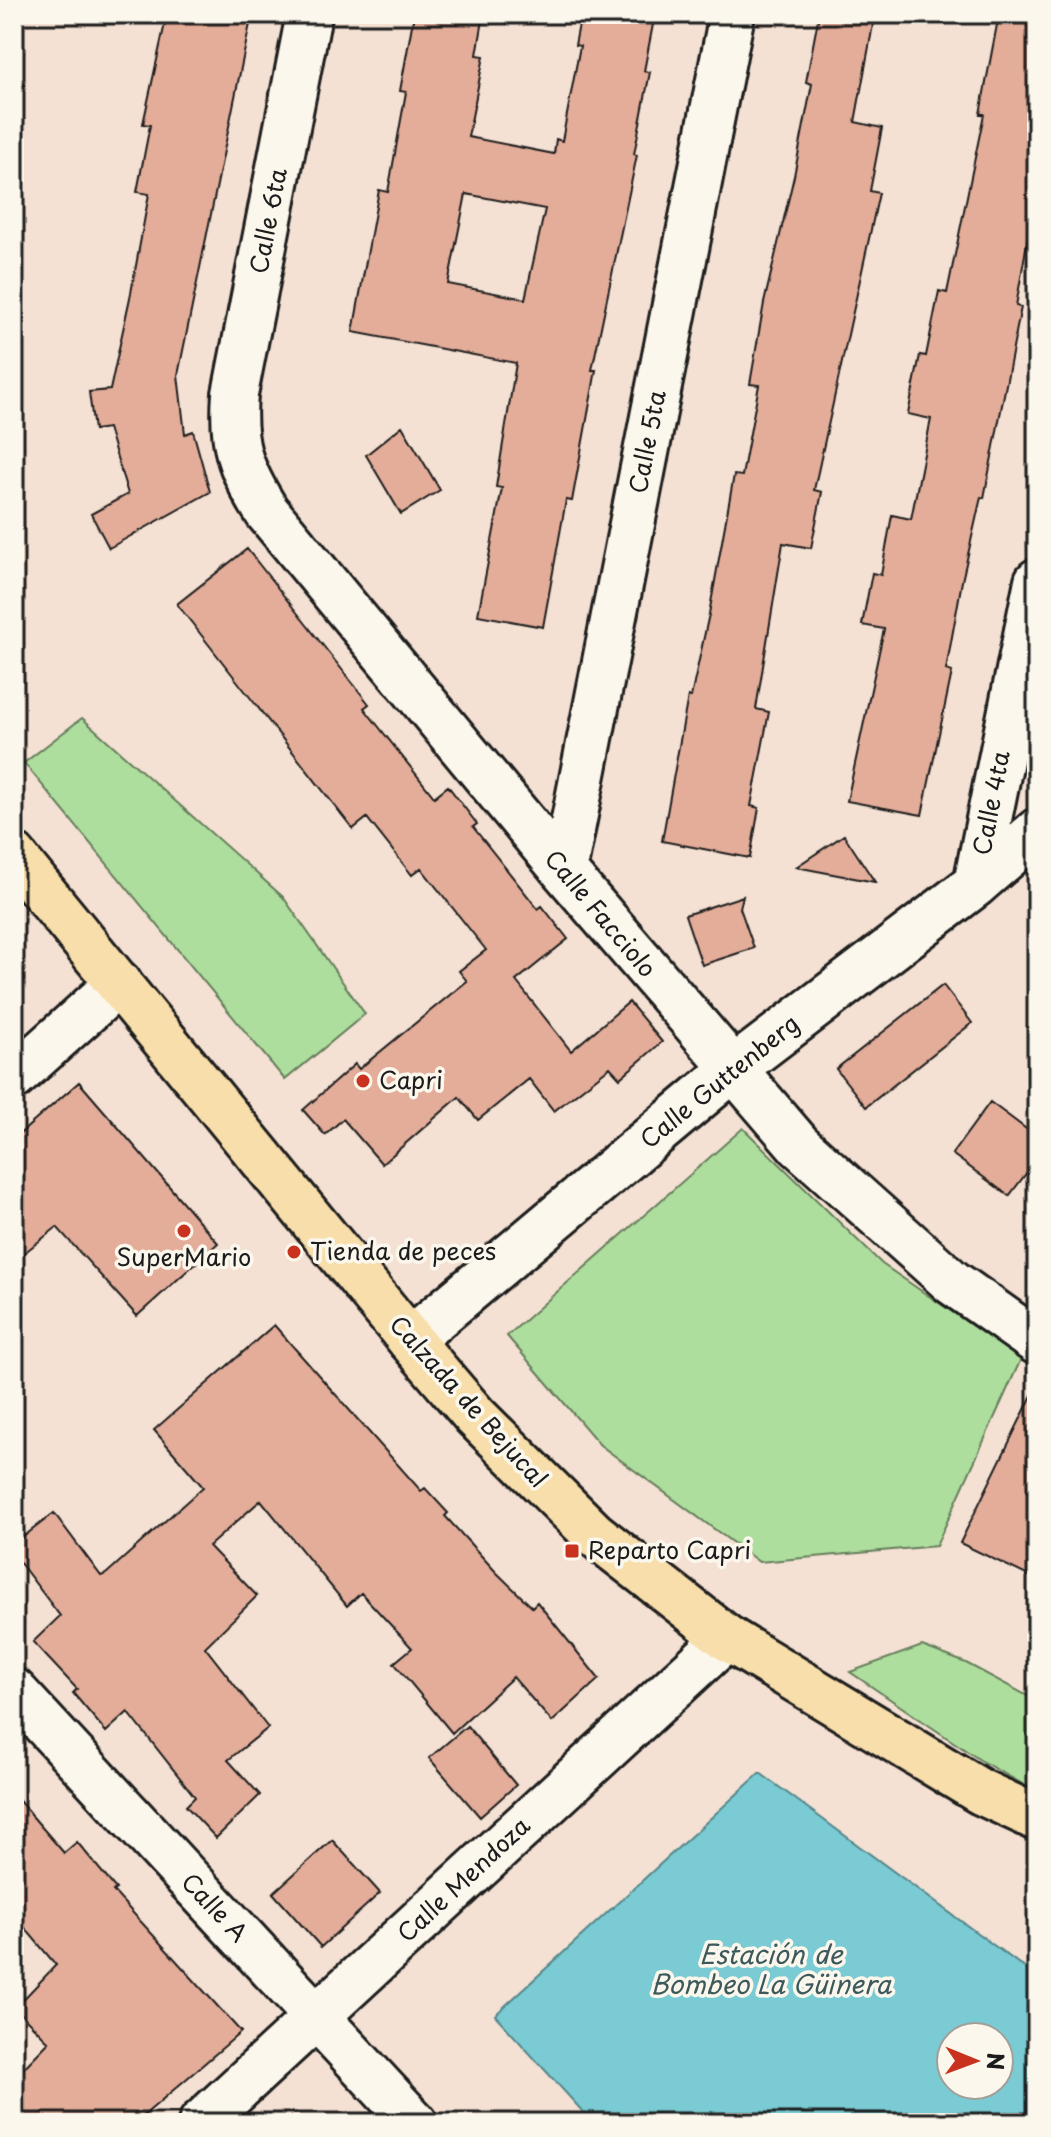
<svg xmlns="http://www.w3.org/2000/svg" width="1051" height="2137" viewBox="0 0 1051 2137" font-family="'Playpen Sans',sans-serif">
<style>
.green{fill:#aede9d;stroke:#657d5c;stroke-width:2}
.water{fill:#7acbd3;stroke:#54858a;stroke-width:2;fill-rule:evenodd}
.building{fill:#e4ad9a;stroke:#1c1c1c;stroke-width:2;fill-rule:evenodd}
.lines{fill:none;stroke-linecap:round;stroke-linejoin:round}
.street-casing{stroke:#1c1c1c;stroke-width:50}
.primary-casing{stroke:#1c1c1c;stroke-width:50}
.street{stroke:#fbf7ec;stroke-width:44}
.primary{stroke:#f8deab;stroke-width:44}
.poi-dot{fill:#c8321e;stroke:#fbf7ec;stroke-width:3}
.labels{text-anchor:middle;stroke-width:7;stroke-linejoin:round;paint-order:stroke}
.street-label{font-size:24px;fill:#1c1c1c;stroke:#fbf7ec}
.poi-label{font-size:24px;fill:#1c1c1c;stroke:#fbf7ec;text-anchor:start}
.water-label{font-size:26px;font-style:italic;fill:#3d595c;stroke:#fbf7ec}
</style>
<rect width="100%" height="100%" fill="#f4e1d3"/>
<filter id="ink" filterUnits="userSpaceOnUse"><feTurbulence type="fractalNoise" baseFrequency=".0125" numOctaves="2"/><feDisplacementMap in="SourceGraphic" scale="16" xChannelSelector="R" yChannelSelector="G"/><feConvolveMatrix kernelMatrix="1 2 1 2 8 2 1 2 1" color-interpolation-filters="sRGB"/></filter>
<g filter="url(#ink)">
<path class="green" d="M 82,718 L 283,897 L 365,1014 L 285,1080 L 24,763 Z
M 743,1128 L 882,1264 L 1021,1359 L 936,1546 L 759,1562 L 600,1445 L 507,1336 Z
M 922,1646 L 966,1663 L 1037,1701 L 1037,1792 L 983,1762 L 850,1672 Z"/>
<path class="water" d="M 760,1773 L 1037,1977 L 1037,2123 L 593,2123 L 495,2015 ZM 951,2037 L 999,2037 L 999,2085 L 951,2085 Z"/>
<path class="building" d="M 167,14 L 252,14 L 178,375 L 185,434 L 193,431 L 210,492 L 109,548 L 91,514 L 128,494 L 108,428 L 94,430 L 89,392 L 110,390 L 131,293 L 149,194 L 137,192 L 150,125 L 143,124 Z
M 414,14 L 484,14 L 477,55 L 484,56 L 468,137 L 554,154 L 556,139 L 562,141 L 580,46 L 575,45 L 581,14 L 655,14 L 644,71 L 650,72 L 634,154 L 637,155 L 592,370 L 596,370 L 572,501 L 566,500 L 543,627 L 478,615 L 502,488 L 496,487 L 516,363 L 353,332 L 379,190 L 388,192 L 406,92 L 400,91 ZM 466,194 L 545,209 L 525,299 L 448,284 Z
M 819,14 L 875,14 L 855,122 L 882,128 L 870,191 L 879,193 L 814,490 L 822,492 L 811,548 L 783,543 L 756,709 L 769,712 L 751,806 L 759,808 L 750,858 L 662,841 L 688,696 L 691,697 L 709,614 L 734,475 L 742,476 L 759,385 L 750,384 L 764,303 L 794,176 L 812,84 L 806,82 Z
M 999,14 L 1037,14 L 1037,209 L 1033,208 L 1016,306 L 1021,307 L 984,498 L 981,497 L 962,581 L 946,670 L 952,672 L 922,815 L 847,801 L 884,629 L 862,625 L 872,573 L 881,575 L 892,515 L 911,519 L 931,419 L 908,414 L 920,355 L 926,356 L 939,291 L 947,293 L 984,114 L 980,114 Z
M 402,426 L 440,490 L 401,514 L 366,455 Z
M 247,549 L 369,704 L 364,708 L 434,797 L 448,786 L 477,824 L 473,827 L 538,909 L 542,906 L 568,939 L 516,981 L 571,1051 L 629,1002 L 662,1042 L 620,1078 L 610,1067 L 554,1111 L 529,1079 L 478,1120 L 459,1097 L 382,1164 L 343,1119 L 325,1135 L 303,1110 L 355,1064 L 359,1069 L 467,981 L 459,971 L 486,950 L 421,868 L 412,875 L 367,818 L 353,829 L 177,604 Z
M 844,835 L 875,882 L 796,867 Z
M 743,896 L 740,908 L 754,948 L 702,965 L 685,915 Z
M 943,985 L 972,1023 L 866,1107 L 836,1069 Z
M 79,1082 L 218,1243 L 137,1316 L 57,1227 L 14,1261 L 14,1139 Z
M 990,1102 L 1037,1137 L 1037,1159 L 1009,1196 L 952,1154 Z
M 274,1325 L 421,1491 L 425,1488 L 448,1513 L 445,1516 L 496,1572 L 532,1607 L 537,1602 L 599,1679 L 552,1722 L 513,1677 L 452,1733 L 394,1663 L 412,1648 L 361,1593 L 347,1606 L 261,1500 L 209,1546 L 257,1596 L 205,1647 L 268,1728 L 228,1760 L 260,1795 L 216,1838 L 186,1806 L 195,1797 L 128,1712 L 106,1732 L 73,1693 L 77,1689 L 33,1642 L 60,1616 L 14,1555 L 14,1544 L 54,1513 L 101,1576 L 106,1574 L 203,1487 L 154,1430 Z
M 1037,1385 L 1037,1580 L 960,1543 Z
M 467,1726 L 516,1785 L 480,1817 L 429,1758 Z
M 14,1795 L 64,1853 L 77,1842 L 116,1889 L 113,1891 L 241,2032 L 135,2123 L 14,2123 L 14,2078 L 49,2042 L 15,2008 L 56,1965 L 14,1915 Z
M 332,1840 L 380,1893 L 321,1947 L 273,1893 Z"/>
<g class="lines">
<defs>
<path id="street" d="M 309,14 L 235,394 C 231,445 240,469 267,512 L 564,871 L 799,1145 L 952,1282 L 1037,1342
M 564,871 L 732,14
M 976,884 L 1037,581
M 14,1077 L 119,983
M 410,1340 L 732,1070 L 976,884 L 1037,831
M 14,1691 L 415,2123
M 201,2123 L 727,1638"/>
<path id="primary" d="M 14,856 L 410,1340 L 475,1416 L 594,1534 L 727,1638 L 981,1792 L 1037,1818"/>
</defs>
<use href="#street" class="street-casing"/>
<use href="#primary" class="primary-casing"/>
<use href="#street" class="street"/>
<use href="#primary" class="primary"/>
</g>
</g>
<g class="poi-dot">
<circle cx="363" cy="1081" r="8"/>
<circle cx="184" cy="1231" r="8"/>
<circle cx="294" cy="1252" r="8"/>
<rect x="564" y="1543" width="16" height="16" rx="4"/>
</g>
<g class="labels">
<g class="street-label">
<text transform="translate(269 221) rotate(-79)" y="8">Calle 6ta</text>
<text transform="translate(648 442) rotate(-79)" y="8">Calle 5ta</text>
<text transform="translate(992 803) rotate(-79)" y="8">Calle 4ta</text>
<text transform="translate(600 914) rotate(50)" y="8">Calle Facciolo</text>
<text transform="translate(720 1082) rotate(-39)" y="8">Calle Guttenberg</text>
<text transform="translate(468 1402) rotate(48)" y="8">Calzada de Bejucal</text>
<text transform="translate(464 1880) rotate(-43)" y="8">Calle Mendoza</text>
<text transform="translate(214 1908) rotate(47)" y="8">Calle A</text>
</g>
<g class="poi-label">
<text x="379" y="1089">Capri</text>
<text x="310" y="1260">Tienda de peces</text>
<text x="184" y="1266" text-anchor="middle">SuperMario</text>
<text x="588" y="1559">Reparto Capri</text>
</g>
<g class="water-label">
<text x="771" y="1964">Estación de<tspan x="771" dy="30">Bombeo La Güinera</tspan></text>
</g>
</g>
<rect width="1051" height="2137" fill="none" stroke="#fbf7ec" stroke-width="48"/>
<rect x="24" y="24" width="1003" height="2089" fill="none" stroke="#1c1c1c" stroke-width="3" filter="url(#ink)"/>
<g transform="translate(975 2061) rotate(91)"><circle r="38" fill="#fbf7ec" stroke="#a29f99" stroke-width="2"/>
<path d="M0-6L14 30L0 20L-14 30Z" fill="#c8321e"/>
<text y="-12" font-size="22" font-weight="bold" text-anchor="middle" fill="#1c1c1c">N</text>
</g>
</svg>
